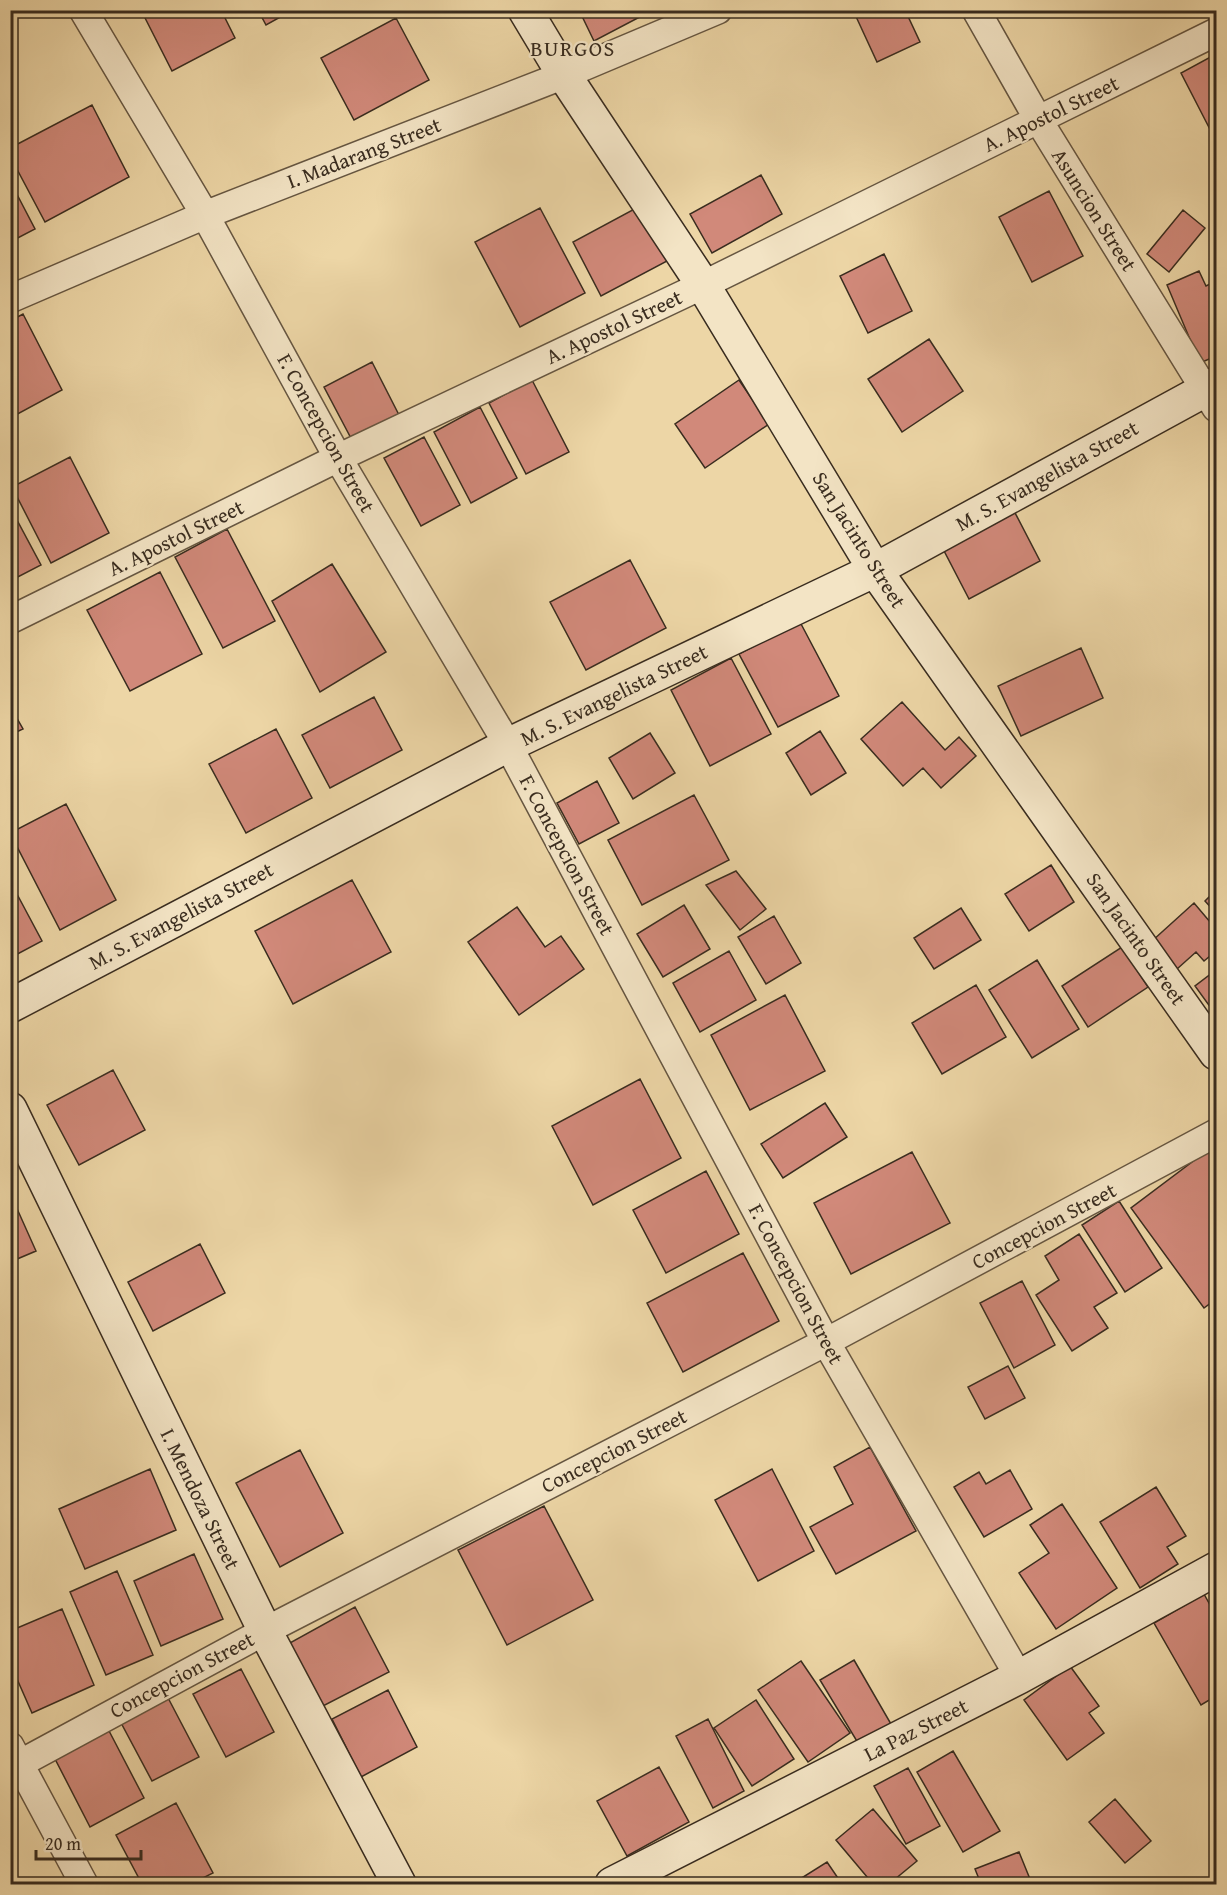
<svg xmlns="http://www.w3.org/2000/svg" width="1227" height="1895" viewBox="0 0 1227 1895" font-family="'Gentium Book Plus',serif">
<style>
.building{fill:#d1897a;stroke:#392c1f;stroke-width:1.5}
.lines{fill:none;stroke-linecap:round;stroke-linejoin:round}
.street-casing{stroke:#665641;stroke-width:30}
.secondary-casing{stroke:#392c1f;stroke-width:36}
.street{stroke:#f3e4c5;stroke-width:27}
.secondary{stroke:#f3e4c5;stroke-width:33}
.labels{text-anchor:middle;stroke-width:4.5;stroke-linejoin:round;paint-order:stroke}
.street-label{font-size:21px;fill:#392c1f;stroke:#f3e4c5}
.neighbourhood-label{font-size:22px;letter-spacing:1.5px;fill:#392c1f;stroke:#f3e4c5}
</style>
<rect width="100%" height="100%" fill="#edd6a6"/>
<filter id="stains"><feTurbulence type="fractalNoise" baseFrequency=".00333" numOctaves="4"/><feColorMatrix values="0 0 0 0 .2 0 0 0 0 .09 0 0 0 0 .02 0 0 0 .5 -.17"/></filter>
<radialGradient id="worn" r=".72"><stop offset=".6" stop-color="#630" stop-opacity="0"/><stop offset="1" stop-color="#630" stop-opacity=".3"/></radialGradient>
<path class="building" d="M 141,10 L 221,10 L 235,38 L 172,71 Z
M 258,10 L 293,10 L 266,25 Z
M 579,10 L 653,10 L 594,41 Z
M 853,10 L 905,10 L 920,42 L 877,62 Z
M 396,18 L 429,80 L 354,120 L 321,58 Z
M 1216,54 L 1216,141 L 1181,73 Z
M 92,105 L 129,177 L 45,222 L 10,156 L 10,148 Z
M 761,175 L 782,214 L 712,253 L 690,214 Z
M 10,181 L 35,229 L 10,242 Z
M 1049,191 L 1083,256 L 1032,282 L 999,217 Z
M 640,206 L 669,260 L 601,296 L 573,242 Z
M 540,208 L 585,293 L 520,327 L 475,242 Z
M 1183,210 L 1205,228 L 1169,272 L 1147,254 Z
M 884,254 L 912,311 L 868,333 L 840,276 Z
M 1199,271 L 1206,286 L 1216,281 L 1216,356 L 1200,363 L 1167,285 Z
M 23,314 L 62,390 L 12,417 L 10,321 Z
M 929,339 L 963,391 L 902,432 L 868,379 Z
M 372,362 L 400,417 L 353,442 L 324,387 Z
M 532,380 L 569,452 L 526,474 L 489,403 Z
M 739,380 L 769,424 L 705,468 L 675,424 Z
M 480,407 L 517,478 L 471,503 L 434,432 Z
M 424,437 L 460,505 L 421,526 L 384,458 Z
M 70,457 L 109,533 L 51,563 L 12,487 Z
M 10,507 L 41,565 L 10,581 Z
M 1012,507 L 1040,561 L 969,599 L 941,545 Z
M 227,529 L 275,621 L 223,648 L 175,557 Z
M 630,560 L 666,628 L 586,670 L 550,602 Z
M 332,564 L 386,652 L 320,692 L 272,601 Z
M 160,572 L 202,654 L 130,691 L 87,610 Z
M 800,622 L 839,696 L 778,727 L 739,654 Z
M 1081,648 L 1103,698 L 1021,736 L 998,686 Z
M 731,658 L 771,734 L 710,766 L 671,690 Z
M 374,697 L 402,750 L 330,788 L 302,735 Z
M 902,702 L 945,750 L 959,737 L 976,756 L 941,788 L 923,768 L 903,786 L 861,739 Z
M 10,706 L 23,729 L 10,735 Z
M 276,729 L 312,798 L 246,833 L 209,764 Z
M 820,731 L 846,773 L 811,795 L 786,753 Z
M 650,733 L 675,773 L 633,799 L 609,758 Z
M 597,781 L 619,823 L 579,844 L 557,803 Z
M 694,795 L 729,860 L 642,905 L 608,840 Z
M 66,804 L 116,900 L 60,930 L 10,833 Z
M 1051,865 L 1074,902 L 1029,931 L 1005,894 Z
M 736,871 L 766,909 L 740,930 L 706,885 Z
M 352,880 L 391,952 L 293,1004 L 255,931 Z
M 10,881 L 42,941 L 10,958 Z
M 1216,890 L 1216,913 L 1205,901 Z
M 1194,903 L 1216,929 L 1216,951 L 1204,961 L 1196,952 L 1177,969 L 1152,941 Z
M 684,905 L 710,949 L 663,977 L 637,934 Z
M 517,907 L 545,947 L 561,936 L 584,969 L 519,1015 L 468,942 Z
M 961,908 L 981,940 L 934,969 L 914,938 Z
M 774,916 L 801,963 L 766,984 L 738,937 Z
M 1122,947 L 1148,987 L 1088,1027 L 1062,986 Z
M 729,951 L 756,1000 L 700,1032 L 673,983 Z
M 1037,960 L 1079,1029 L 1032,1058 L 989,990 Z
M 1216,970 L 1216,1015 L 1195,986 Z
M 976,985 L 1006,1037 L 942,1074 L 912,1023 Z
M 785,995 L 825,1071 L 750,1110 L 711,1035 Z
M 113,1070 L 145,1130 L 79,1165 L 47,1105 Z
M 640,1079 L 681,1158 L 593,1205 L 552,1126 Z
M 825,1103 L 847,1137 L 783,1178 L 761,1144 Z
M 1216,1144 L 1216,1299 L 1204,1308 L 1131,1208 Z
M 912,1152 L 950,1223 L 851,1274 L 814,1203 Z
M 706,1171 L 739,1234 L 666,1273 L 633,1210 Z
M 10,1193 L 36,1251 L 10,1262 Z
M 1119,1201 L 1162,1268 L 1125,1292 L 1082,1225 Z
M 1079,1234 L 1117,1293 L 1094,1307 L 1108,1328 L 1072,1351 L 1036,1295 L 1059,1280 L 1045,1256 Z
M 200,1244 L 225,1293 L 153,1331 L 128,1282 Z
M 743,1253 L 779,1321 L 683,1372 L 647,1303 Z
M 1022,1281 L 1055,1345 L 1014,1368 L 980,1303 Z
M 1008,1366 L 1025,1398 L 985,1419 L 968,1387 Z
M 870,1447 L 916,1531 L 836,1574 L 810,1527 L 853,1504 L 834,1467 Z
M 300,1450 L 343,1533 L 280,1567 L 236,1483 Z
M 150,1469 L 176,1530 L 85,1569 L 59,1509 Z
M 772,1469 L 814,1551 L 758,1581 L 715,1500 Z
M 1010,1470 L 1032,1509 L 984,1537 L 954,1487 L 979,1472 L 986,1484 Z
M 1156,1487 L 1186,1536 L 1167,1547 L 1178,1564 L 1140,1588 L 1100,1522 Z
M 1062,1504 L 1117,1588 L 1056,1629 L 1019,1573 L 1049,1553 L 1030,1525 Z
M 544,1506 L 593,1600 L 507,1645 L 458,1550 Z
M 194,1554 L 223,1619 L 161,1646 L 134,1581 Z
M 117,1571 L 153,1655 L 106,1675 L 70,1592 Z
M 1204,1594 L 1216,1616 L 1216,1696 L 1201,1705 L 1154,1623 Z
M 355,1607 L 389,1672 L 321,1707 L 288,1644 Z
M 62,1609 L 94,1685 L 32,1713 L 10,1663 L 10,1631 Z
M 854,1660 L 891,1724 L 858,1743 L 820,1680 Z
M 801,1661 L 850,1733 L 808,1762 L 758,1690 Z
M 1070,1666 L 1099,1706 L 1089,1713 L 1104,1733 L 1067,1760 L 1024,1700 Z
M 241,1669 L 274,1732 L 226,1757 L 193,1694 Z
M 388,1690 L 417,1747 L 361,1777 L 332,1719 Z
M 166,1694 L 199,1757 L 152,1781 L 119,1719 Z
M 756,1700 L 794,1759 L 752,1786 L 714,1728 Z
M 708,1719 L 744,1791 L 713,1808 L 676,1736 Z
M 107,1727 L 144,1798 L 90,1827 L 53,1755 Z
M 953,1751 L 1000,1831 L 963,1852 L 917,1772 Z
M 659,1767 L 689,1822 L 627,1856 L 597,1801 Z
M 908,1768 L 940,1826 L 906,1844 L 874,1786 Z
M 1115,1799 L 1151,1841 L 1125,1863 L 1089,1822 Z
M 176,1803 L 213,1873 L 191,1884 L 142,1884 L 116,1835 Z
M 873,1809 L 917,1861 L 889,1884 L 873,1884 L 836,1840 Z
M 1019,1852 L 1032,1884 L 981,1884 L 975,1869 Z
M 827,1862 L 842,1884 L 792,1884 Z"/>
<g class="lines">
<defs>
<path id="street" d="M 83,10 L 205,215 L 338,458 L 508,745 L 826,1342 L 1019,1677
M 976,10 L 1039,121 L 1216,408
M 10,299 L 205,215 L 564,75 L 718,10
M 10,620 L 338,458 L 703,285 L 1216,32
M 10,1746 L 84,1884
M 10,1769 L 265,1631 L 826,1342 L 1216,1133"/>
<path id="secondary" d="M 525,10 L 564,75 L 703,285 L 875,570 L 1216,1053
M 10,1006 L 508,745 L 875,570 L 1216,384
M 10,1109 L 265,1631 L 399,1884
M 612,1884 L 1019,1677 L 1216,1569"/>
</defs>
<use href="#street" class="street-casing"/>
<use href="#secondary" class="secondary-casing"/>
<use href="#street" class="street"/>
<use href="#secondary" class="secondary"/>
</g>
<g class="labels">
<g class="street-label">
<text transform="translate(1051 114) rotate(-26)" y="7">A. Apostol Street</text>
<text transform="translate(364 153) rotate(-21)" y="7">I. Madarang Street</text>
<text transform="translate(1094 210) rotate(58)" y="7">Asuncion Street</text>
<text transform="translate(614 327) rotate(-25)" y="7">A. Apostol Street</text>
<text transform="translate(326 433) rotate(61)" y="7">F. Concepcion Street</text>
<text transform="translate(1047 476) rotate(-29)" y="7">M. S. Evangelista Street</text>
<text transform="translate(176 538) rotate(-26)" y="7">A. Apostol Street</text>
<text transform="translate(859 540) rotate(58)" y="7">San Jacinto Street</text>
<text transform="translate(614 695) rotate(-26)" y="7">M. S. Evangelista Street</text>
<text transform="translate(567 855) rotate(62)" y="7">F. Concepcion Street</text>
<text transform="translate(181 916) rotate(-28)" y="7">M. S. Evangelista Street</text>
<text transform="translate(1136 939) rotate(55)" y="7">San Jacinto Street</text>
<text transform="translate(1044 1226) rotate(-28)" y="7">Concepcion Street</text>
<text transform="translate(796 1284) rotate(62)" y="7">F. Concepcion Street</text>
<text transform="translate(614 1451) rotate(-27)" y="7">Concepcion Street</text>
<text transform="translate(200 1499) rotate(64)" y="7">I. Mendoza Street</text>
<text transform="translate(182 1675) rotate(-28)" y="7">Concepcion Street</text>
<text transform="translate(916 1730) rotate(-27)" y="7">La Paz Street</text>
</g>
<g class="neighbourhood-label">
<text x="573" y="56">BURGOS</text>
</g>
</g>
<rect width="1227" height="1895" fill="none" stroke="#edd6a6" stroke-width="36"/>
<rect x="12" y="12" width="1203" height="1871" fill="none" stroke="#392c1f" stroke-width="3"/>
<rect x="18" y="18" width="1191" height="1859" fill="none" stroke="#392c1f" stroke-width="1.5"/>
<path d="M36 1850v9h105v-9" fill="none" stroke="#392c1f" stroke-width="3"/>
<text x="45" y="1850" font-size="18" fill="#392c1f" stroke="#f3e4c5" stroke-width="4.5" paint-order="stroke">20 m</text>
<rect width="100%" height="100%" filter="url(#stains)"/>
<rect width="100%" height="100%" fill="url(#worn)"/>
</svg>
